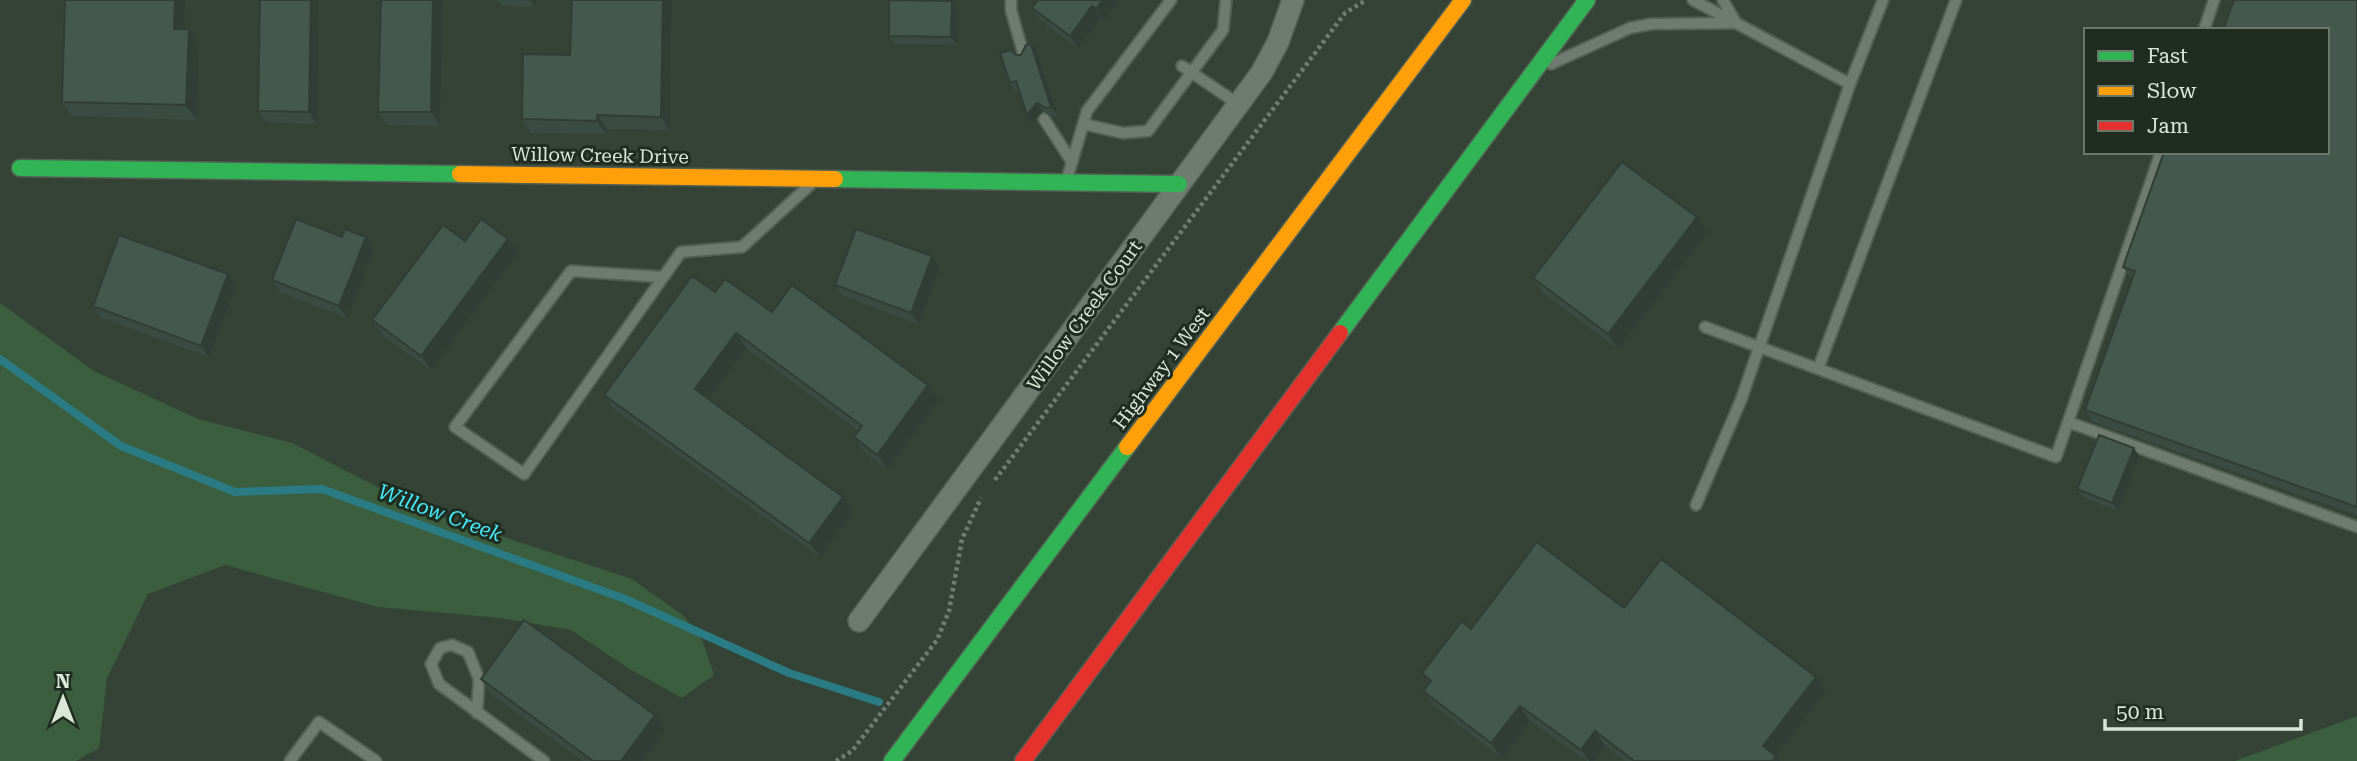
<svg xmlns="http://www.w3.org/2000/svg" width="2357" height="761" viewBox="0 0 2357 761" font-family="'Roboto Serif',serif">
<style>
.green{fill:#3b5e3e}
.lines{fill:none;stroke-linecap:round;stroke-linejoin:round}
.stream{stroke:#2a7b83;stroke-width:8}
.lane-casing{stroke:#525f53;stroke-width:14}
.street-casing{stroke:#525f53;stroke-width:24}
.fast-casing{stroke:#525f53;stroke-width:19}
.slow-casing{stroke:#525f53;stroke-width:19}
.jam-casing{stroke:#525f53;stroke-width:19}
.path{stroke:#717c72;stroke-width:4.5;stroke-dasharray:3.5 3.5;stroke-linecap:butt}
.lane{stroke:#6f7a70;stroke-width:10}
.street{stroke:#6f7a70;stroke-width:21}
.fast{stroke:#30b455;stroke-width:16}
.slow{stroke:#ff9f0a;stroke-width:16}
.jam{stroke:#e5322d;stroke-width:16}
.wall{fill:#3a4c42}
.shaded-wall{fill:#303e36}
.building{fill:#44584d;stroke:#303e36;stroke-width:2}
.labels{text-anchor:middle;stroke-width:6;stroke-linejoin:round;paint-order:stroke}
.street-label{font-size:19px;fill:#d8e7d8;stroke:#202c20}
.water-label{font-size:21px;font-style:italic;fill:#45eafd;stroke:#202c20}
</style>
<rect width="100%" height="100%" fill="#354336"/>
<path class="green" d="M 0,303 L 94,371 L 198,419 L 292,443 L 424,511 L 632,579 L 684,616 L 703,642 L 714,675 L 682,698 L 628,668 L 571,630 L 500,618 L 378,607 L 225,565 L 148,594 L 107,678 L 99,748 L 76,761 L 0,761 Z
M 2357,716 L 2357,761 L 2235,761 Z"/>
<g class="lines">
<path class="stream" d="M 0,359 L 121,446 L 235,492 L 322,489 L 625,599 L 789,673 L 879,702"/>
<defs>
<path id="lane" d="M 1011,0 L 1011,10 L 1024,56
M 1693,0 L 1850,84 L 1741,400 L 1696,505
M 1723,0 L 1736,23
M 2204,30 L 2214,0
M 1551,64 L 1630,28 L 1651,24 L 1733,23
M 1182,66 L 1238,104
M 1850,84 L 1883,0
M 1044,119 L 1072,162
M 1083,124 L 1123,133 L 1148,131 L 1223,30 L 1226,0
M 1067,179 L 1087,111 L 1171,0
M 663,277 L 571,271 L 455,427 L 524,474 L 681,252 L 742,247 L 811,184
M 1705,327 L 2056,457 L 2161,152
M 1818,369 L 1956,0
M 2068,422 L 2357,527
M 477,713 L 479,679 L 468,652 L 452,645 L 440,648 L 431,664 L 439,684 L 544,761
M 290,761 L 319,722 L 376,761"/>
<path id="street" d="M 859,621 L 1262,72 L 1278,42 L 1293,0"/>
<path id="fast" d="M 20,168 L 460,174
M 835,179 L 1179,184
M 1340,333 L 1587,0
M 892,761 L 1127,447"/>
<path id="slow" d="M 460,174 L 835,179
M 1127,447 L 1463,0"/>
<path id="jam" d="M 1023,761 L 1340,333"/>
</defs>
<use href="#lane" class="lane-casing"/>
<use href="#street" class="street-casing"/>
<use href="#fast" class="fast-casing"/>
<use href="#slow" class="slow-casing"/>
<use href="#jam" class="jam-casing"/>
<path class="path" d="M 995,480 L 1345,13 L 1366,0
M 836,761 L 852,751 L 937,640 L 949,611 L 962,539 L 981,498"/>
<use href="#lane" class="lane"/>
<use href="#street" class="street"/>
<use href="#fast" class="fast"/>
<use href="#slow" class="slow"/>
<use href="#jam" class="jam"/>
</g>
<path class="wall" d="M 65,0 L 185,0 L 184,29 L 199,44 L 197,120 L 72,116 L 62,102 Z
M 260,0 L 317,124 L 266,122 L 258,111 Z
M 381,0 L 443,0 L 440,126 L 388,125 L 378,112 Z
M 497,0 L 536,0 L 536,7 L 502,6 Z
M 572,0 L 672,0 L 670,130 L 607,129 L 606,134 L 531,133 L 522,119 L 570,55 Z
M 1038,0 L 1120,0 L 1104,21 L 1101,18 L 1078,48 L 1040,20 L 1032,8 Z
M 2357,0 L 2357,515 L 2093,422 L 2085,410 L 2132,279 L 2123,267 L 2179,153 Z
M 957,9 L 957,45 L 894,44 L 889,36 Z
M 1037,52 L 1057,115 L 1052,117 L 1043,111 L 1032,123 L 1019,90 L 1015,91 L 1010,83 L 1016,55 Z
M 1697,217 L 1708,232 L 1618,349 L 1543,293 L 1533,278 Z
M 342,237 L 374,249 L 347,318 L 280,292 L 272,280 Z
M 508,239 L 518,253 L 431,370 L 382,335 L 372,320 L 465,241 Z
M 940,268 L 919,324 L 843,296 L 835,285 Z
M 228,274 L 236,286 L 209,357 L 101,318 L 93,306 Z
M 715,292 L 772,312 L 928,385 L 939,400 L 887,469 L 864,452 L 854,437 L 859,431 L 746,348 L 708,399 L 853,512 L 820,557 L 614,409 L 604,395 Z
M 2139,456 L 2118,511 L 2083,497 L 2077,489 Z
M 1624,608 L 1816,677 L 1826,691 L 1776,756 L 1780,761 L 1625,761 L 1605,746 L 1594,761 L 1587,761 L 1530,721 L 1502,758 L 1433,705 L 1423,691 L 1429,683 L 1422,673 L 1471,629 Z
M 481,679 L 655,715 L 665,730 L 642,761 L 583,761 L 491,694 Z"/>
<path class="shaded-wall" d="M 175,0 L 185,0 L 184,43 L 174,29 Z
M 311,0 L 319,0 L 317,124 L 309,112 Z
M 433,0 L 443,0 L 440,126 L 431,112 Z
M 530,0 L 536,0 L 536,7 Z
M 663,0 L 672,0 L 670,130 L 661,117 Z
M 1103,0 L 1120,0 L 1104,21 L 1096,9 Z
M 952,1 L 957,9 L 957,45 L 951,37 Z
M 1092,6 L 1101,18 L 1078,48 L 1070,36 Z
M 189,29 L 199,44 L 197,120 L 186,105 Z
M 1031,44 L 1037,52 L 1057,115 L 1051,107 Z
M 1037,103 L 1043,111 L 1032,123 L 1027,115 Z
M 597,115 L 607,129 L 606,134 L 597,121 Z
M 1697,217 L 1708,232 L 1618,349 L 1608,334 Z
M 366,237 L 374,249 L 347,318 L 339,306 Z
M 508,239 L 518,253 L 431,370 L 421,356 Z
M 932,256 L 940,268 L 919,324 L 911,313 Z
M 228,274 L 236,286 L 209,357 L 201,346 Z
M 736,333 L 746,348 L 705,404 L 695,389 Z
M 928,385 L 939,400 L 887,469 L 877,455 Z
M 2134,448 L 2139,456 L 2118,511 L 2112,503 Z
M 843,497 L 853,512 L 820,557 L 809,543 Z
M 1816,677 L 1826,691 L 1776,756 L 1780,761 L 1772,761 L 1763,746 Z
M 1520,706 L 1530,721 L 1502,758 L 1491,743 Z
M 655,715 L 665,730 L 642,761 L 621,761 Z
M 1595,731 L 1605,746 L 1594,761 L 1589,761 L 1581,750 Z"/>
<path class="building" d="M 65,0 L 175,0 L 174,29 L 189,29 L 186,105 L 62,102 Z
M 260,0 L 311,0 L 309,112 L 258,111 Z
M 381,0 L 433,0 L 431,112 L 378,112 Z
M 572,0 L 663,0 L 661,117 L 597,115 L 597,121 L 522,119 L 523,54 L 570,55 Z
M 889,0 L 952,1 L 951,37 L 889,36 Z
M 1038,0 L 1103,0 L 1096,9 L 1092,6 L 1070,36 L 1032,8 Z
M 2234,0 L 2357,0 L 2357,507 L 2085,410 L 2135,271 L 2123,267 L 2164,152 L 2327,152 L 2327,30 L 2223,30 Z
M 1031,44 L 1051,107 L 1046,108 L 1037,103 L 1027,115 L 1016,81 L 1010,83 L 1000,53 L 1011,50 L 1016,55 L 1021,55 L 1026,45 Z
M 1622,162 L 1697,217 L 1608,334 L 1533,278 Z
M 296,219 L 342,237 L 345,229 L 366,237 L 339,306 L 272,280 Z
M 481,219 L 508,239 L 421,356 L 372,320 L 443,225 L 465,241 Z
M 856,229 L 932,256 L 911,313 L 835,285 Z
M 119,235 L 228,274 L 201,346 L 93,306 Z
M 692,276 L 715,292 L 725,279 L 772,312 L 792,285 L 928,385 L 877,455 L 854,437 L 862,426 L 736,333 L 695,389 L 843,497 L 809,543 L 604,395 Z
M 2099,435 L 2134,448 L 2112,503 L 2077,489 Z
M 1537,542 L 1624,608 L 1661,559 L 1816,677 L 1763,746 L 1776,756 L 1772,761 L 1634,761 L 1595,731 L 1581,750 L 1520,706 L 1491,743 L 1423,691 L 1431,681 L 1422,673 L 1462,621 L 1471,629 Z
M 524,620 L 655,715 L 621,761 L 593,761 L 481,679 Z"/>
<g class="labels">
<g class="street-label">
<text transform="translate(600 155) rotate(1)" y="7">Willow Creek Drive</text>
<text transform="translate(1084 315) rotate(-54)" y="7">Willow Creek Court</text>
<text transform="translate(1161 368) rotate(-53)" y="7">Highway 1 West</text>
</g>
<g class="water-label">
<text transform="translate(440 513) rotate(20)" y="7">Willow Creek</text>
</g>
</g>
<rect x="2084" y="28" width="245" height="126" fill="#202c20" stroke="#6a776a" stroke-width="2"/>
<rect x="2098" y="51" width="35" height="10" fill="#30b455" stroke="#6a776a" stroke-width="2"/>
<text x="2147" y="63" font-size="21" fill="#d8e7d8">Fast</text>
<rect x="2098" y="86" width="35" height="10" fill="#ff9f0a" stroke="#6a776a" stroke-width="2"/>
<text x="2147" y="98" font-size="21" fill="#d8e7d8">Slow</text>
<rect x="2098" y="121" width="35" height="10" fill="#e5322d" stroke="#6a776a" stroke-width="2"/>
<text x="2147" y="133" font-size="21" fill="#d8e7d8">Jam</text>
<g transform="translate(63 698)" stroke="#202c20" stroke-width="5" paint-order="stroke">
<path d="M0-5L12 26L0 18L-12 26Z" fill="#d8e7d8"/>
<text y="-10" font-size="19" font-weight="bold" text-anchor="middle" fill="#d8e7d8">N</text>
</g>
<path d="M2105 719v10h196v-10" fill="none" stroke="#d8e7d8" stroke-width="3.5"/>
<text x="2116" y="719" font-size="21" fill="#d8e7d8" stroke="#202c20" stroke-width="5" paint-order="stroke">50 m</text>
</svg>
